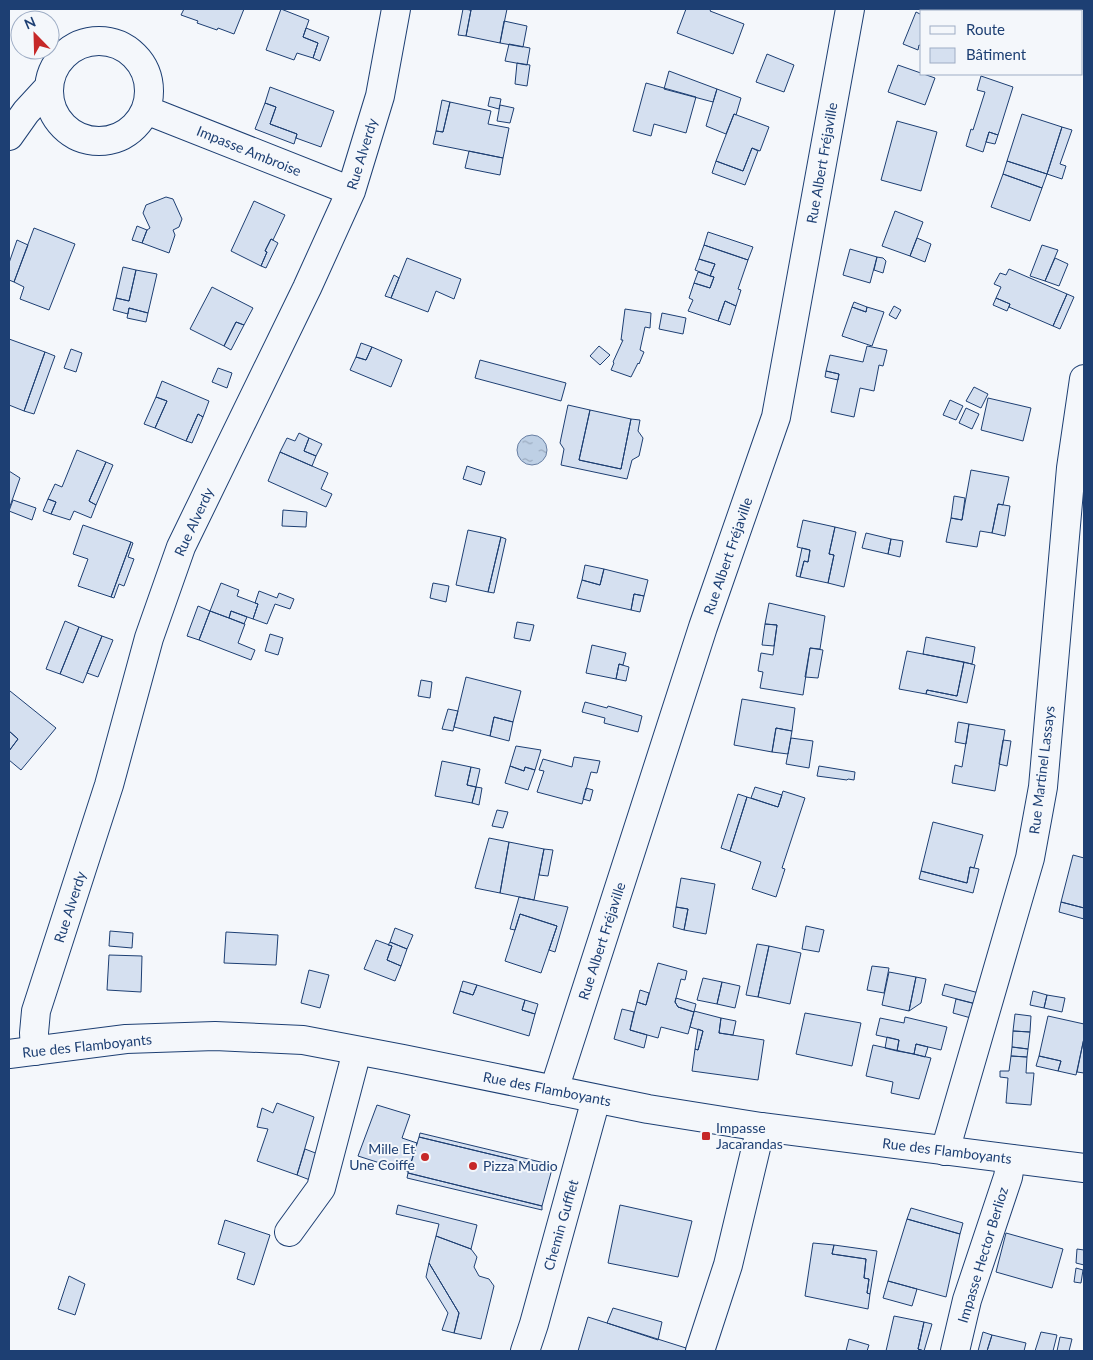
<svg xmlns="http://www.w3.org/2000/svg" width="1093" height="1360" viewBox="0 0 1093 1360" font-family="Lato,sans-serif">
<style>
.water{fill:url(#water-ripples);stroke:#687fa3}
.building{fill:#d5e0f0;stroke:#1d3f73}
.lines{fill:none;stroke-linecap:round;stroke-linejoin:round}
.minor-casing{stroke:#1d3f73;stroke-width:30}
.major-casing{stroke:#1d3f73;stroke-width:30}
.minor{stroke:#f4f7fb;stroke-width:28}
.major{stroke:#f4f7fb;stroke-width:28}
.poi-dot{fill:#c62828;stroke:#f4f7fb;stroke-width:2}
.labels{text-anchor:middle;stroke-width:4;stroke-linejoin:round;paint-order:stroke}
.street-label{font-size:14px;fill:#1d3f73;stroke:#f4f7fb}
.poi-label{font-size:14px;fill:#1d3f73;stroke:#f4f7fb;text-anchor:start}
</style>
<defs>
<pattern id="water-ripples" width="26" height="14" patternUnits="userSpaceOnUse" patternTransform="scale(1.25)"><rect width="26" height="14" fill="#bed0e5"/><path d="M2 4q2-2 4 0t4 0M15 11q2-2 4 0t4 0" fill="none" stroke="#9aaabe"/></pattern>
</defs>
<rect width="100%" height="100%" fill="#f4f7fb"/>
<path class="water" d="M517 450a15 15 0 1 1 30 0a15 15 0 1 1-30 0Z"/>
<path class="building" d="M 184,9 L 244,9 L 234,34 L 218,28 L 217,30 L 197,23 L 198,21 L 181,15 Z
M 281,9 L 309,20 L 303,37 L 318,43 L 313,58 L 297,53 L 294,60 L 266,50 Z
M 463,9 L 471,10 L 466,36 L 458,35 Z
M 466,9 L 507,9 L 500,43 L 466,36 L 471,10 Z
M 686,9 L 711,9 L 710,11 L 744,24 L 733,54 L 677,33 Z
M 916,12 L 922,15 L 922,46 L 919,45 L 918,50 L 903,44 Z
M 504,21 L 527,26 L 523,47 L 500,43 Z
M 306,28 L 329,37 L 320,61 L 313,58 L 318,43 L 303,37 Z
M 509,44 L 530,48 L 527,65 L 505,61 Z
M 767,54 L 794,65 L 784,92 L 756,82 Z
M 517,63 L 530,65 L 527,86 L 515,84 Z
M 898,65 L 935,78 L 925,105 L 888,92 Z
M 669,71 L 717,89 L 713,102 L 664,89 Z
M 981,76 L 1013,87 L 998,135 L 989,132 L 983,152 L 966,146 L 971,129 L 973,130 L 985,92 L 977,90 Z
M 646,83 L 696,97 L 686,133 L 654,124 L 651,136 L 633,131 Z
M 270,87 L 334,111 L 321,147 L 296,138 L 297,134 L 270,124 L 276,107 L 265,103 Z
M 717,89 L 741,98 L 736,115 L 734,114 L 726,134 L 706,126 Z
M 490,97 L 501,99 L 499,109 L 488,106 Z
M 442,100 L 450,102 L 443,132 L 436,131 Z
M 450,102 L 491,111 L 488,124 L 509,128 L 503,158 L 433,144 L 436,131 L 443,132 Z
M 265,103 L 276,107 L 270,124 L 297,134 L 294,144 L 255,129 Z
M 500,105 L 514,108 L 510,123 L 497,121 Z
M 734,114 L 769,127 L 760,151 L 752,148 L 743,171 L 716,161 Z
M 1022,114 L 1062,127 L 1047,174 L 1007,161 Z
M 897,121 L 937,132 L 921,191 L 881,180 Z
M 1062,127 L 1072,130 L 1060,164 L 1066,166 L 1062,179 L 1047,174 Z
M 989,132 L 998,135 L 995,144 L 986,142 Z
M 752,148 L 758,151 L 745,185 L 712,173 L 716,161 L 743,171 Z
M 469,151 L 503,158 L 500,175 L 465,168 Z
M 1007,161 L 1047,174 L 1042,188 L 1003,174 Z
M 1003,174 L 1042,188 L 1030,221 L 991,207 Z
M 166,197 L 173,199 L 182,219 L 179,227 L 173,230 L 175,235 L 169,253 L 142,243 L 147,230 L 150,228 L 143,213 L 146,205 Z
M 254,201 L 285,215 L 273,240 L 271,239 L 265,251 L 267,252 L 261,266 L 231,251 Z
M 895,211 L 923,222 L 910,256 L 882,246 Z
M 137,226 L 147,230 L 142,243 L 132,240 Z
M 34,228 L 75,244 L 49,310 L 20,299 L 24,287 L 14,282 Z
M 708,232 L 753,247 L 748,260 L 704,245 Z
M 917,238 L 931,244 L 925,262 L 910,256 Z
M 271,239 L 278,243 L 266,268 L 261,266 L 267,252 L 265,251 Z
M 17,240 L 28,245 L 14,282 L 9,280 L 9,263 Z
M 704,245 L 748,260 L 738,289 L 741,290 L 736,306 L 725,301 L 718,321 L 688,311 L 693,300 L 689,298 L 694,283 L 710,288 L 714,277 L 710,276 L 715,264 L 699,259 Z
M 1042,245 L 1058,250 L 1045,281 L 1030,276 Z
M 850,249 L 877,257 L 870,283 L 843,275 Z
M 877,257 L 883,258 L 886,261 L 883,273 L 874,270 Z
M 407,258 L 461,279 L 454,299 L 436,291 L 428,312 L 391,298 Z
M 1055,258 L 1068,264 L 1059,286 L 1045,281 Z
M 699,259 L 715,264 L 710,276 L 695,270 Z
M 123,267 L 136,270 L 129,301 L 116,298 Z
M 1009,269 L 1067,294 L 1053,326 L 1009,307 L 1010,304 L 996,298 L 1001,287 L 994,284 L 1000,273 L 1006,275 Z
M 136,270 L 157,274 L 148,313 L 129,308 L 128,314 L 113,310 L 116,298 L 129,301 Z
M 698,272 L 714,277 L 710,288 L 694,283 Z
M 394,275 L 399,278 L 391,298 L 385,296 Z
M 212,287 L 253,308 L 244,325 L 236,322 L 224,346 L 190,329 Z
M 1067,294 L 1074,297 L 1060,329 L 1053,326 Z
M 996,298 L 1010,304 L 1007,311 L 993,305 Z
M 725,301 L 736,306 L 730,325 L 718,321 Z
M 854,302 L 867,307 L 866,312 L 852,307 Z
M 894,306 L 901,310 L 896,319 L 889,315 Z
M 852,307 L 866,312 L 867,307 L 884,312 L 872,346 L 842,336 Z
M 129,308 L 148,313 L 146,322 L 127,318 Z
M 625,309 L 651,313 L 650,328 L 645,327 L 640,350 L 644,352 L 639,364 L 638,363 L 631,377 L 611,370 L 614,363 L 613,362 L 623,340 L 621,340 Z
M 662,313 L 686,318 L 683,334 L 659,329 Z
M 236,322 L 244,325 L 231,350 L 224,346 Z
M 9,339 L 45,352 L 24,411 L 9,405 Z
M 361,343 L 372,347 L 366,360 L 356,357 Z
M 599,346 L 610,355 L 600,365 L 590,356 Z
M 867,346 L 887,350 L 883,366 L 879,365 L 874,391 L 860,388 L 854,417 L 831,412 L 839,374 L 826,371 L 830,355 L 863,362 Z
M 372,347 L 402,360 L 391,387 L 350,370 L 356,357 L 366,360 Z
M 71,349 L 82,353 L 76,372 L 64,368 Z
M 45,352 L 55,356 L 34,414 L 24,411 Z
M 480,360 L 566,383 L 561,401 L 475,378 Z
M 218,368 L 232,373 L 227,388 L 212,382 Z
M 826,371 L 839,374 L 838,380 L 825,377 Z
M 162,381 L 209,401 L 203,417 L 198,414 L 186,441 L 155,428 L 167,401 L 156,397 Z
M 974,387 L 988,394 L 981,408 L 966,401 Z
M 156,397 L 167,401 L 155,428 L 144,424 Z
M 988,398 L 1031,408 L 1023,441 L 981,430 Z
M 950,400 L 963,406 L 956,420 L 943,415 Z
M 568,405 L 590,410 L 579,460 L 621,469 L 631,419 L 640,420 L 638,431 L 643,438 L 639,456 L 632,460 L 627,479 L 561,465 L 564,449 L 560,443 Z
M 966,408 L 979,414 L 972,429 L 959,423 Z
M 590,410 L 631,419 L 621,469 L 579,460 Z
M 198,414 L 203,417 L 192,443 L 186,441 Z
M 299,433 L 309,438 L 304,451 L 316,456 L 312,466 L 280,452 L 287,438 L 295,441 Z
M 309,438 L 322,444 L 316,456 L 304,451 Z
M 77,450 L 106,462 L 89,501 L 96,505 L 91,518 L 74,511 L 70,520 L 51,514 L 56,502 L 48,499 L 55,484 L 62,487 Z
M 280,452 L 328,473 L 321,489 L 332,494 L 326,507 L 268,481 Z
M 106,462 L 113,465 L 96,505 L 89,501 Z
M 467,466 L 485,472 L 481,485 L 463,479 Z
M 971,470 L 1009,477 L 1003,505 L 998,504 L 992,533 L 980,531 L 977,547 L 946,542 L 951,518 L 962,520 Z
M 9,471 L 20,478 L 9,509 Z
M 954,496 L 965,498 L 962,520 L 951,518 Z
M 48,499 L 56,502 L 51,514 L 43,511 Z
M 13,500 L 36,508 L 32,520 L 9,511 Z
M 998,504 L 1010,506 L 1005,536 L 992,533 Z
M 283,510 L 307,512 L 306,527 L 282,526 Z
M 803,520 L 835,527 L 829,554 L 834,555 L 828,583 L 800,577 L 804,561 L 808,562 L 810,550 L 797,547 Z
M 83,525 L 131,542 L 111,597 L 78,586 L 88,559 L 73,554 Z
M 835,527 L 856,532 L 844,587 L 828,583 L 834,555 L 829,554 Z
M 468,530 L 501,537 L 488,592 L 456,585 Z
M 866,533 L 891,539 L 888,554 L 862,548 Z
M 501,537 L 506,539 L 494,593 L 488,592 Z
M 891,539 L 903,541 L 900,557 L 888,554 Z
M 131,542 L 133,543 L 128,557 L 134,559 L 124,586 L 119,584 L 114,598 L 111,597 Z
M 802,548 L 810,550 L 808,562 L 804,561 L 800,577 L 796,576 Z
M 585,565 L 604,569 L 600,585 L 582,580 Z
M 604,569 L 648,580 L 644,596 L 634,594 L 631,610 L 577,598 L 582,580 L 600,585 Z
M 221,583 L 239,590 L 237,596 L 258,604 L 253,619 L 231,611 L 229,618 L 210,611 Z
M 433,583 L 449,586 L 446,602 L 430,598 Z
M 259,591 L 277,598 L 279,593 L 294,599 L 290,609 L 275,604 L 267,624 L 253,619 L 258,604 L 255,603 Z
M 634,594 L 644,596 L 640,612 L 631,610 Z
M 769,603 L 825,616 L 820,649 L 810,648 L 803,695 L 760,688 L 763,672 L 758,671 L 761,653 L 773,655 L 777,625 L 765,624 Z
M 198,606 L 210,611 L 199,640 L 187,636 Z
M 210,611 L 245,624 L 238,643 L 255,650 L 251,660 L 199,640 Z
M 231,611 L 247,617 L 244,624 L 229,618 Z
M 65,621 L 79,627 L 60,674 L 46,669 Z
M 517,622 L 534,625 L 530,641 L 514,638 Z
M 765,624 L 777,625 L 774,646 L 762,645 Z
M 79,627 L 102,636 L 83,683 L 60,674 Z
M 270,634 L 283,638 L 278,655 L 265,651 Z
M 102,636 L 113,640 L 98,677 L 87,673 Z
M 926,637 L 975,647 L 972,664 L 923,654 Z
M 592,645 L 626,653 L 623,665 L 619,664 L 616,679 L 586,673 Z
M 810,648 L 823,650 L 818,678 L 805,677 Z
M 907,651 L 964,662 L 957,696 L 927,690 L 926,694 L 899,689 Z
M 964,662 L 975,665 L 967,703 L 926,694 L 927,690 L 957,696 Z
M 619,664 L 629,667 L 626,681 L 616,679 Z
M 466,677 L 521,691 L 513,722 L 494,717 L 490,736 L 454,727 Z
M 421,680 L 432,682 L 430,698 L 418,696 Z
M 10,691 L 56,728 L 21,770 L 9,760 L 9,751 L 18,739 L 9,731 L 9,692 Z
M 742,699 L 795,708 L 792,731 L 776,728 L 772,752 L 734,745 Z
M 585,702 L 607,708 L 608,706 L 642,716 L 638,732 L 604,723 L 605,718 L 582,712 Z
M 448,709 L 458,711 L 453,731 L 442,729 Z
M 494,717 L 513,722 L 509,741 L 490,736 Z
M 958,722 L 969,724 L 966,744 L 955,742 Z
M 969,724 L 1005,730 L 995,791 L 952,783 L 955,765 L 962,767 Z
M 776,728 L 792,731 L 788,754 L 772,752 Z
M 9,731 L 18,739 L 9,751 Z
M 791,738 L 813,741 L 809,768 L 786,764 Z
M 1003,740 L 1011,741 L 1007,766 L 999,764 Z
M 516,746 L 541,750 L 535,770 L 525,767 L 524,771 L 510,766 Z
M 574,757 L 600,761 L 597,773 L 591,772 L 582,804 L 537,792 L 544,771 L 539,770 L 543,759 L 572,767 Z
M 442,761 L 471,767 L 467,785 L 476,787 L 472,803 L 435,796 Z
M 510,766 L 524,771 L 525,767 L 535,770 L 528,790 L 505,783 Z
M 819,766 L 855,772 L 854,780 L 848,779 L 847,780 L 817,776 Z
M 471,767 L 480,769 L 476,787 L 467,785 Z
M 476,787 L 482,788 L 479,805 L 472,803 Z
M 755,787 L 782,795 L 778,807 L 751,798 Z
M 586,788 L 593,790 L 590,801 L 583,799 Z
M 783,791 L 805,798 L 782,868 L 785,869 L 776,897 L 752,889 L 761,862 L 730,851 L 747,797 L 778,807 Z
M 738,794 L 747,797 L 730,851 L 721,848 Z
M 497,810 L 508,812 L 503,828 L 492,826 Z
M 933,822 L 983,835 L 974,868 L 970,867 L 967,883 L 921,871 Z
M 489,838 L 509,842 L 500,893 L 475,888 Z
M 509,842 L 544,849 L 534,900 L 500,893 Z
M 544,849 L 553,850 L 548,876 L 539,875 Z
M 1073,855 L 1084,858 L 1084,908 L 1061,902 Z
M 970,867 L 979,869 L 973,893 L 919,879 L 921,871 L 967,883 Z
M 681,878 L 715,884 L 706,934 L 684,930 L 688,909 L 676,907 Z
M 519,897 L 568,907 L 555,952 L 549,950 L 557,926 L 520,914 L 515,930 L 510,929 Z
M 1061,902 L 1084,908 L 1084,919 L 1059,912 Z
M 676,907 L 688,909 L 684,930 L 673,927 Z
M 520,914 L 557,926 L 541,973 L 505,961 Z
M 806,926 L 824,930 L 819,952 L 802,949 Z
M 395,928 L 413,935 L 407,949 L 390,942 Z
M 110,931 L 133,933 L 132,948 L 109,946 Z
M 226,932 L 278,935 L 276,965 L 224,963 Z
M 376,940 L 392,946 L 387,960 L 401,966 L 395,981 L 364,969 Z
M 390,942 L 407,949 L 401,966 L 387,960 L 392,946 L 388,945 Z
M 757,944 L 769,946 L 758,997 L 746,995 Z
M 769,946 L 801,953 L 790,1004 L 758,997 Z
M 109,955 L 142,956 L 141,992 L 107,990 Z
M 658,963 L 687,971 L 685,980 L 681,979 L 675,1002 L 678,1007 L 694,1012 L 688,1034 L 661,1027 L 658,1038 L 630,1030 L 637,1002 L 646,1005 Z
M 872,966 L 889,968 L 884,993 L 867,990 Z
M 309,970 L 329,975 L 320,1008 L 301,1003 Z
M 889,972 L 916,977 L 909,1011 L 882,1005 Z
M 916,977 L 926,979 L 921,1003 L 909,1011 Z
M 703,978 L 722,982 L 717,1004 L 697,1000 Z
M 463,981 L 477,985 L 473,995 L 460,991 Z
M 722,982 L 740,986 L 735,1008 L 717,1004 Z
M 945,984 L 979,993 L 976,1004 L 942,995 Z
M 477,985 L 525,1000 L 522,1010 L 535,1014 L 529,1036 L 453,1013 L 460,991 L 473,995 Z
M 640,990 L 649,993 L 646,1005 L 637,1002 Z
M 1033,991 L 1047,995 L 1044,1008 L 1030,1005 Z
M 1047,995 L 1065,998 L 1062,1012 L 1044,1008 Z
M 676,998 L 696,1004 L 694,1012 L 678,1007 L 675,1002 Z
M 956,999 L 976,1004 L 971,1018 L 953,1013 Z
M 525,1000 L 538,1004 L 535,1014 L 522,1010 Z
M 622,1009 L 634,1012 L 630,1030 L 647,1035 L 644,1048 L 614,1039 Z
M 694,1011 L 721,1018 L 719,1033 L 764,1040 L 758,1080 L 692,1071 L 695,1049 L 698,1050 L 703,1031 L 690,1027 Z
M 805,1013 L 861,1023 L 852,1066 L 796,1054 Z
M 1015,1014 L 1031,1016 L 1030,1032 L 1013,1031 Z
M 1048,1016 L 1084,1024 L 1084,1038 L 1076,1075 L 1058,1071 L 1061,1061 L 1039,1056 Z
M 905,1017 L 947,1027 L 941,1050 L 916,1044 L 914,1054 L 897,1051 L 899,1040 L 876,1035 L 880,1018 L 904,1023 Z
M 721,1018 L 736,1021 L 733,1035 L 719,1033 Z
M 698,1029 L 703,1031 L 698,1050 L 695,1049 Z
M 1013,1031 L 1030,1032 L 1028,1049 L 1012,1047 Z
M 887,1037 L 899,1040 L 897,1051 L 885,1048 Z
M 1084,1038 L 1084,1073 L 1077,1072 Z
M 916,1044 L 928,1047 L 925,1057 L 914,1054 Z
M 873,1045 L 931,1058 L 919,1099 L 891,1093 L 893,1082 L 866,1076 Z
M 1012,1047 L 1028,1049 L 1027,1057 L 1011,1056 Z
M 1011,1056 L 1027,1057 L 1026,1073 L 1034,1073 L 1031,1105 L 1006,1103 L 1008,1078 L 1000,1077 L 1000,1071 L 1009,1071 Z
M 1039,1056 L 1061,1061 L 1058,1071 L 1036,1066 Z
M 277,1103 L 314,1117 L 297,1175 L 257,1161 L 268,1129 L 257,1127 L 262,1108 L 273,1113 Z
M 377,1105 L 410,1115 L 402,1138 L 417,1143 L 408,1172 L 358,1156 Z
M 420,1133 L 553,1165 L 552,1169 L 419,1137 Z
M 419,1137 L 552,1169 L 542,1206 L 408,1173 Z
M 305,1149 L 318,1154 L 310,1180 L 297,1175 Z
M 408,1173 L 542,1206 L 542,1210 L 407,1178 Z
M 398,1205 L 477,1225 L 471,1249 L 436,1236 L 439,1224 L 396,1214 Z
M 620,1205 L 692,1221 L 678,1277 L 608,1263 Z
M 911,1208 L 963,1223 L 960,1234 L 907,1219 Z
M 907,1219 L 960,1234 L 946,1297 L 888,1281 Z
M 225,1220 L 270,1235 L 254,1285 L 237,1279 L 245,1253 L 218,1244 Z
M 1006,1233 L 1063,1249 L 1052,1288 L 996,1272 Z
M 436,1236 L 471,1249 L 477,1257 L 474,1267 L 479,1276 L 489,1279 L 494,1286 L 481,1339 L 454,1333 L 459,1313 L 429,1263 Z
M 813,1243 L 834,1245 L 832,1254 L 866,1259 L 864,1278 L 869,1279 L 867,1293 L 870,1294 L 868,1309 L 805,1296 Z
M 834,1245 L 877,1251 L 870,1294 L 867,1293 L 869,1279 L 864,1278 L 866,1259 L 832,1254 Z
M 1077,1249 L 1084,1250 L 1084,1265 L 1076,1263 Z
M 429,1263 L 459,1313 L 454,1333 L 442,1330 L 448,1313 L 426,1277 Z
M 1076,1268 L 1083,1270 L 1081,1283 L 1074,1282 Z
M 69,1276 L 85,1284 L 75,1315 L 58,1309 Z
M 888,1281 L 917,1289 L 912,1306 L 883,1298 Z
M 613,1308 L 662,1322 L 658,1340 L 607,1323 Z
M 894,1316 L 924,1322 L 918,1349 L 924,1351 L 886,1351 Z
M 588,1317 L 686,1348 L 685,1351 L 578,1351 Z
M 924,1322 L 932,1324 L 924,1351 L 918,1349 Z
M 983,1332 L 992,1335 L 987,1351 L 978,1351 Z
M 1041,1332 L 1057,1335 L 1053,1351 L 1035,1351 Z
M 992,1335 L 1026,1343 L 1024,1351 L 987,1351 Z
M 1060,1337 L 1072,1339 L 1069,1351 L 1057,1351 Z
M 849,1339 L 869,1345 L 867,1351 L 846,1351 Z"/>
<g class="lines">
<defs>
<path id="minor" d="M49 91a50 50 0 1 1 100 0a50 50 0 1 1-100 0Z
M 146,110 L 351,191
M 9,136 L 26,112 L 49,87
M 35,1051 L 34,1033 L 36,1011 L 109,785 L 149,638 L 181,547 L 307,288 L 351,191 L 380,96 L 396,9
M 554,1090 L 703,627 L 776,417 L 850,9
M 945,1151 L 1030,858 L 1043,787 L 1071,468 L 1084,379
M 289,1232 L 321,1188 L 357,1051
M 525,1351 L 534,1324 L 596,1099
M 700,1351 L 728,1265 L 761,1127
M 955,1351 L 967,1300 L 1008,1177 L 1011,1159"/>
<path id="major" d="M 9,1054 L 126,1039 L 215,1036 L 303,1040 L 403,1059 L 648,1109 L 761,1127 L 1084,1168"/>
</defs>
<use href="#minor" class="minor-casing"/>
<use href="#major" class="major-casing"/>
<use href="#minor" class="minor"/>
<use href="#major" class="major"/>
</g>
<g class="poi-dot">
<rect x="701" y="1131" width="10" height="10" rx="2.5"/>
<circle cx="425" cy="1157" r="5"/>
<circle cx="473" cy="1166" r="5"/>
</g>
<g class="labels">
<g class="street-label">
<text transform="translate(249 151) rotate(22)" y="5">Impasse Ambroise</text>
<text transform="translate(362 154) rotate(-73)" y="5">Rue Alverdy</text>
<text transform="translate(822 163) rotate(-80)" y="5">Rue Albert Fréjaville</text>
<text transform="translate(194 522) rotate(-65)" y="5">Rue Alverdy</text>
<text transform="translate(728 556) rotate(-71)" y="5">Rue Albert Fréjaville</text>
<text transform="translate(1042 770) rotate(-83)" y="5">Rue Martinel Lassays</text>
<text transform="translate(70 907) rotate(-72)" y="5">Rue Alverdy</text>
<text transform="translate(602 941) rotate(-72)" y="5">Rue Albert Fréjaville</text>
<text transform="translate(87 1046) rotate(-6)" y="5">Rue des Flamboyants</text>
<text transform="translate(547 1089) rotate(11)" y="5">Rue des Flamboyants</text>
<text transform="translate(947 1151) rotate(7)" y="5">Rue des Flamboyants</text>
<text transform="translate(561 1225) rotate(-74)" y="5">Chemin Gufflet</text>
<text transform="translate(983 1255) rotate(-73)" y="5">Impasse Hector Berlioz</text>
</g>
<g class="poi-label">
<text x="716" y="1133">Impasse<tspan x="716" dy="16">Jacarandas</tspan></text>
<text x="415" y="1154" text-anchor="end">Mille Et<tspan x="415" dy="16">Une Coiffe</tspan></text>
<text x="483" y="1171">Pizza Mudio</text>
</g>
</g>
<rect width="1093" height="1360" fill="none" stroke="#1d3f73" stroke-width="20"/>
<rect x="920" y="10" width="162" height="65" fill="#f4f7fb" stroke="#9eadc5"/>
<rect x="930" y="26" width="25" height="8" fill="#f4f7fb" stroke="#9eadc5"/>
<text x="966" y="35" font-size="15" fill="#1d3f73">Route</text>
<rect x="930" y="48" width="25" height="15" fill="#d5e0f0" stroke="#9eadc5"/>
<text x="966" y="60" font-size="15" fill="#1d3f73">Bâtiment</text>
<g transform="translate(35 35) rotate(337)"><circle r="24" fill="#f4f7fb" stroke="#9eadc5"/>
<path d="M0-4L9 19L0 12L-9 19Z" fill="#c62828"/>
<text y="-8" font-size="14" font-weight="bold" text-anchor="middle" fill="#1d3f73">N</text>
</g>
</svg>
